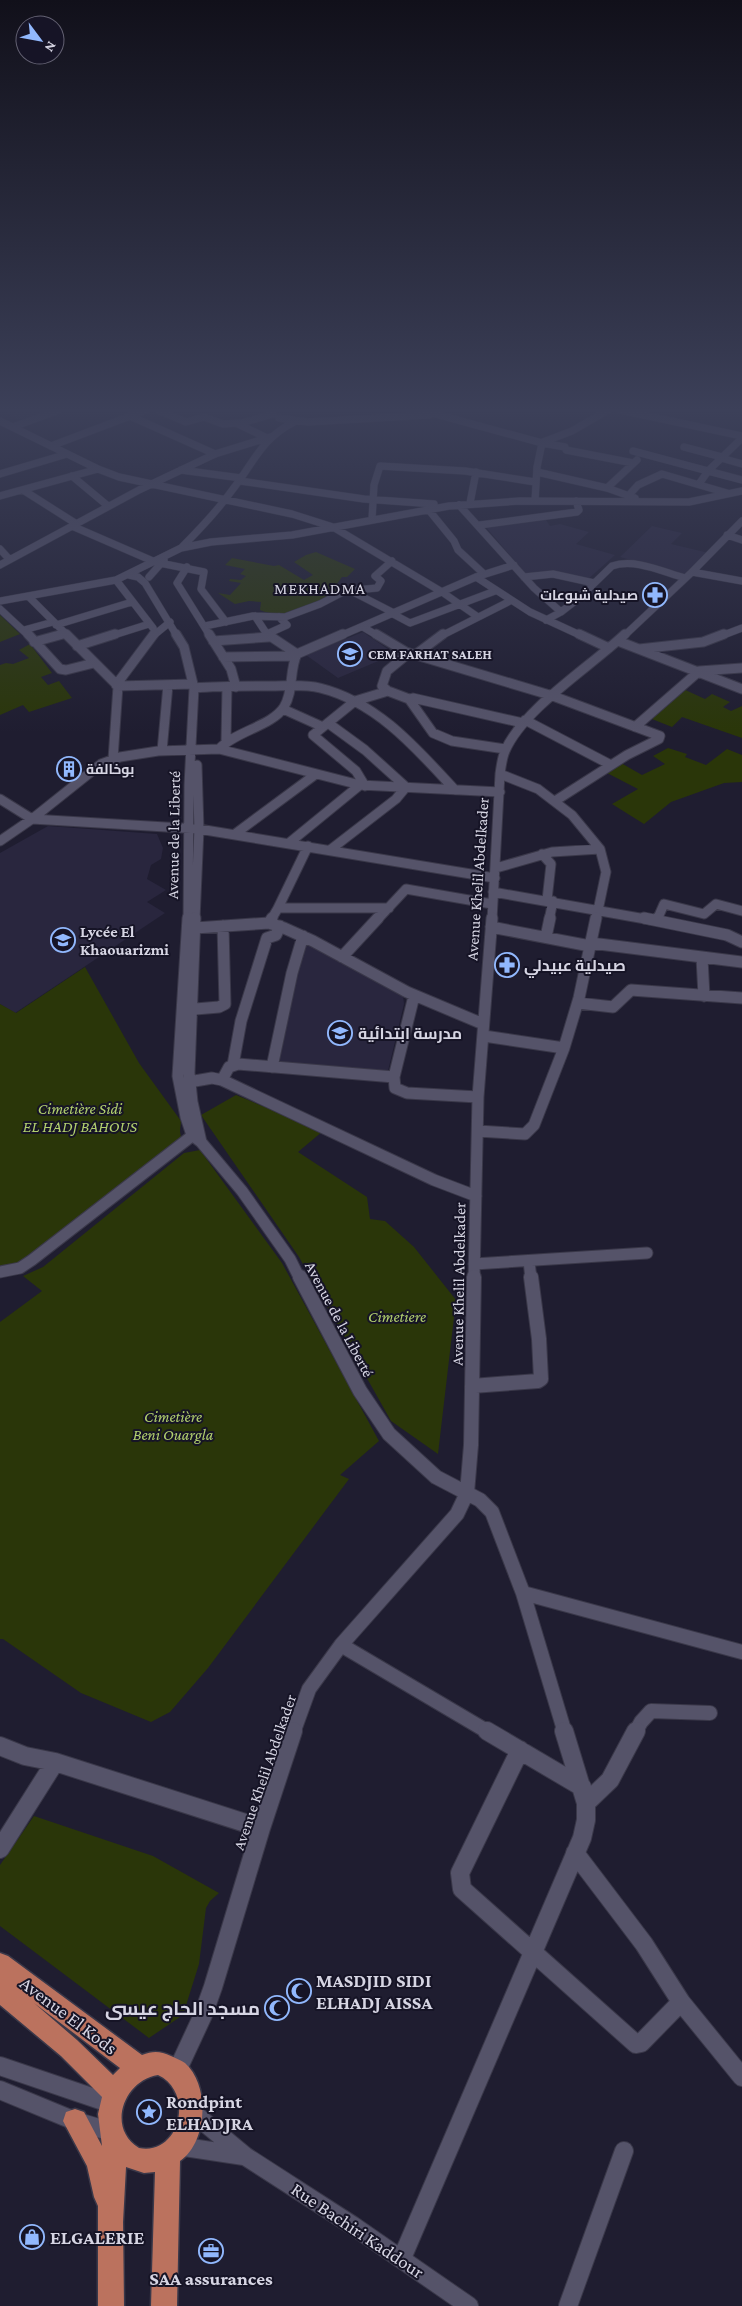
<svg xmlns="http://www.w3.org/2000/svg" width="742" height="2306" viewBox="0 0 742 2306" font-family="'Crimson Pro',Cairo,serif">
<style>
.built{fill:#29263e}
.green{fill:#2a3609}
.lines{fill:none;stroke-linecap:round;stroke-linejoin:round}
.minor-far4-casing{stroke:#3a3849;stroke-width:8}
.minor-far3-casing{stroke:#3a3849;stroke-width:11}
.minor-far2-casing{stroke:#3a3849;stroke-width:13}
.minor-far1-casing{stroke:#3a3849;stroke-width:16}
.minor-casing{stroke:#3a3849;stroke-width:20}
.major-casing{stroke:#3a3849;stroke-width:3}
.minor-far4{stroke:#555369;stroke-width:7}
.minor-far3{stroke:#555369;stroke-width:9}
.minor-far2{stroke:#555369;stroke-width:11}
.minor-far1{stroke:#555369;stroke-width:14}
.minor{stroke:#555369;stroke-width:18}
.major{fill:#bb725e;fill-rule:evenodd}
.labels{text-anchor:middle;stroke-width:4;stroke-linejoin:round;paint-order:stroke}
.far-poi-label{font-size:14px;font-weight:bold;fill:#d6d5e3;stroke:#161426;text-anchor:start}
.far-quarter-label{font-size:16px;letter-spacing:1px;fill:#d6d5e3;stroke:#161426}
.street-label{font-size:16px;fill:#d6d5e3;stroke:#161426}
.poi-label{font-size:16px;font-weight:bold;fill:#d6d5e3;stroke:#161426;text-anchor:start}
.park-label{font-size:16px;font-style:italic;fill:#b2d06e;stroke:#161426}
.near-poi-label{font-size:19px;font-weight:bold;fill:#d6d5e3;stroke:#161426;text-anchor:start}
.near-street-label{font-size:19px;fill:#d6d5e3;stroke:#161426}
</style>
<rect width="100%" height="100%" fill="#1f1d30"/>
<path class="built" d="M 0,410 L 52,410 L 22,421 Z
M 544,517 L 550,526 L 560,524 L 589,532 L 576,544 L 615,555 L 587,580 L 527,575 L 485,526 Z
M 652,526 L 682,533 L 671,544 L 709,553 L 686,575 L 620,557 Z
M 363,632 L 395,654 L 338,678 L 306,655 Z
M 48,826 L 157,834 L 163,848 L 161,859 L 151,865 L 147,879 L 166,890 L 147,902 L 165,913 L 15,1013 L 0,1004 L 0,853 Z
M 304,941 L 403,996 L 404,1004 L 387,1075 L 278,1062 Z"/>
<path class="green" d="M 316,552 L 355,569 L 347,577 L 342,577 L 333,589 L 343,591 C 317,602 288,622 260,610 L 261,602 L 249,601 L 235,604 L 218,593 L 230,595 L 241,583 L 229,581 L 230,579 L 241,580 L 246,576 L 240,574 L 245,569 L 225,565 L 232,558 L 274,566 L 279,565 L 304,580 L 313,575 L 294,562 L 306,555 Z
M 0,615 L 20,634 L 0,642 Z
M 30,644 L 52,673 L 41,677 L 48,685 L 59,681 L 72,698 L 29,712 L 23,705 L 0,715 L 0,665 L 6,663 L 13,664 L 29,658 L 19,650 Z
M 681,688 L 705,699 L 712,694 L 730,702 L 723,707 L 731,711 L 742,706 L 742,738 L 682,717 L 672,727 L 647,717 Z
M 668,748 L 687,754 L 685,757 L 706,765 L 727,749 L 742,755 L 742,782 L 724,783 L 671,802 L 644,824 L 612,804 L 638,789 L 607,773 L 621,763 L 642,775 L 665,764 L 653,756 Z
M 85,967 L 139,1063 L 181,1121 L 180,1131 L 181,1138 L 27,1262 L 0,1268 L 0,1004 L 16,1013 Z
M 236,1095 L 323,1131 L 298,1152 L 367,1197 L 370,1219 L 385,1221 L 414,1247 L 456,1300 L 438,1454 L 391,1421 L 299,1257 L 201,1115 Z
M 200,1150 L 282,1263 L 379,1441 L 340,1475 L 349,1479 L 208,1668 L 170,1712 L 151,1722 L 81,1693 L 3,1639 L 0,1639 L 0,1322 L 42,1291 L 23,1276 L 43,1267 L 184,1153 Z
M 34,1816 L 153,1856 L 219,1893 L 210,1901 L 206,1908 L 199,1964 L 183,2015 L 149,2038 L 0,1926 L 0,1865 Z"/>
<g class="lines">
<defs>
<path id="minor-far4" d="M 158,410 L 186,422 L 204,417 L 223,424 L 239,423
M 421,410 L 542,443 L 537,467 L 535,501
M 620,410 L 742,436
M 130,416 L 215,454
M 279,418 L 308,422 L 429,415
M 0,421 L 98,469 L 119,477 L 292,514 L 333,527 L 442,592 L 478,617
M 238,424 L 273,414
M 238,424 L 267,438
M 13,427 L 59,410
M 741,439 L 708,471 L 742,480
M 543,442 L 572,431 L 608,410
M 542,443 L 565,447 L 566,450 L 633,463
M 51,446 L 146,410
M 684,447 L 722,457
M 633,451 L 708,471 L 699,484
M 721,458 L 742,464
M 181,470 L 241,478
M 537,472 L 607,488 L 635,498
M 0,474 L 67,454
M 72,476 L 108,506
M 240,481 L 364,499 L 434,504
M 607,488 L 637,460
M 23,490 L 75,523
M 629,495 L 638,485 L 662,474 L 727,493
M 0,496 L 98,469
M 470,503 L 476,472
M 459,505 L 534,588 L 561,612 L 546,620
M 428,509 L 454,541 L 458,550 L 484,574
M 372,519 L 374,485 L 380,466 L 465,471 L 535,482
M 480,525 L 577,512 L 579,510 L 576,501
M 72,526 L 155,562 L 204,572 L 201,589 L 226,622
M 727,535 L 742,540
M 182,547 C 200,529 218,510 233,489 C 254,462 262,438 294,422
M 0,549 L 9,559
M 0,565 L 139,490 L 215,454 L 270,437
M 187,567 L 177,583 L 210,636
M 692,572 L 742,581
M 129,575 L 138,577 L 145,583 L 177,636
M 149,577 L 164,560
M 476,577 L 530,612 L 582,636
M 524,577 L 553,574 L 594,583
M 116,580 L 153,628
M 355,593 L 394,613
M 29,597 L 68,636
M 0,601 L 116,580 L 181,548 L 211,542 L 292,535 L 449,506 L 520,501 L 689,502 L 742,491
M 0,609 L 29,636
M 561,612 L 579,598 L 612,566 C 635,558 663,572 685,578
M 393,614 L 410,623 L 495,591
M 255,616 L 268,636
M 56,625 L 132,602
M 205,626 L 253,616 L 285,617 L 320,604 L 345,591 L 377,588 L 381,581 L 375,576 L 392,561
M 363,627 L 378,636
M 24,630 L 53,622
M 267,634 L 287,625 L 279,617
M 58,636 L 64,634
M 111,636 L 149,624
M 153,636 L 170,622
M 340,636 L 476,577 L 514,565
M 441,636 L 510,601
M 624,636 L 692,572 L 742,521
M 721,636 L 742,628"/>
<path id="minor-far3" d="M 28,634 L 60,669 L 66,670 L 94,663
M 66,634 L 118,686 L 113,759
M 176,634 L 184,647 L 194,688 L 189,785 L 188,920
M 209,634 L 231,669 L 236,687
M 267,634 L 297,654
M 376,634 L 406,652 L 553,696 L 660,736 L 659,739 L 627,755 L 555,801
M 579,634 L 609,648
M 213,641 L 269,637
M 618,641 L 742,689
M 34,642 L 63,634
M 77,646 L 115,634
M 639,649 L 703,642 L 724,634
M 409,653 L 387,671 L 382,686 L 388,691 L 409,699
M 415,655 L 443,634
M 223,657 L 295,656
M 699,671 L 742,668
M 116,685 L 154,634
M 118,686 L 193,684
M 194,688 C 219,686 245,686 270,686 C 287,686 304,684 320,688 C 377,702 417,749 455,790
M 283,709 L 323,727
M 525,720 L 611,765
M 328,723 L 365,750 L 406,787 L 396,799 L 330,850
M 635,727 L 697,673
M 226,740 L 227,687
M 219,749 C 236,731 272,726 284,707 C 294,691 289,670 297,654 L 343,634
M 505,749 L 452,741 L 433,733 L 409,699 L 413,698 L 523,723
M 162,751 L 168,685
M 500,774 L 538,789 L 572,815 L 600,849 L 606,872 L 596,920
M 365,786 L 356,771 L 313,735 L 355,701 L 388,691
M 0,799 L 32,819 L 199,829 L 495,878
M 235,834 L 316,774
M 0,841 L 32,819 L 101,764 L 120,757 L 158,751 L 219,749 L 360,785 L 500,792
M 289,843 L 360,785
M 542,854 L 551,864 L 547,900
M 496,868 L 552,852 L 600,849
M 493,892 L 651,920
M 278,908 L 308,846
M 195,920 L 199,829 L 197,765
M 271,920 L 278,908 L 389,908
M 377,920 L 406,889 L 492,904
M 492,920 L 500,774 C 501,767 502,758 505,751 C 523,709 590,667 625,634
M 549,920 L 553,901
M 657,920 L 664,904 L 704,914 L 716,904 L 742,911"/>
<path id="minor-far2" d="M 188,918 L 178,1076 L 186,1117 L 192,1135 L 201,1142 L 242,1191 L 290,1259 L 300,1279
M 195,918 L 189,1073 L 192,1102 L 201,1142
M 644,918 L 727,935 L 742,942
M 657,920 L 658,918
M 269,923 L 272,918
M 491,927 L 590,946
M 195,928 L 269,923 L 284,928 L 313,941 L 407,992 L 483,1024
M 546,937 L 550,918
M 591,943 L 742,962
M 342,957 L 378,918
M 702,958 L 704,996
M 414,996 L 394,1077 L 395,1088 L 407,1093 L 478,1097
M 578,1003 L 613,1007 L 631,990 L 742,998
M 184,1010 L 219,1007 L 225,1004 L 223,926
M 484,1036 L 564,1048
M 233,1065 L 241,1021 L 267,938 L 276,935 L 280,926
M 272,1067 L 292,973 L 303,936
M 222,1080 L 229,1067 L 238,1064 L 394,1077
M 189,1082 L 212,1078 L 222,1080 L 434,1180 L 476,1196
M 478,1131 L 525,1134 L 534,1125 L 564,1048 L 579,998 L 596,918
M 529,1261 L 531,1279
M 474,1264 L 647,1253
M 0,1272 L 20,1268 L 32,1260 L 197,1132
M 474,1279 L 478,1097 L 492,918"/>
<path id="minor-far1" d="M 300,1277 L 360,1391 L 389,1434 L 436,1477 L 480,1500 L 492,1512 L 523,1593 L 565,1733
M 472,1386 L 538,1381 L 541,1379 L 539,1339 L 531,1277
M 523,1593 L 742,1652
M 341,1645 L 490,1733
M 293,1733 L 309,1689 L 341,1645 L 457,1514 L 467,1493 L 471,1445 L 474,1277
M 635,1733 L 641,1722 L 651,1711 L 710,1713"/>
<path id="minor" d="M 487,1731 L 582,1787
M 0,1746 L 25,1756 L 55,1762 L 261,1828
M 520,1750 L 460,1873 L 462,1889 L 636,2044 L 641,2043 L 681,2002
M 586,1803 L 610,1780 L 636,1731
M 0,1849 L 55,1762
M 575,1853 L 644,1944 L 681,2002 L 742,2077
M 0,2066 L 112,2104
M 177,2071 L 203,2015 L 213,1987 L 261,1828 L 293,1731
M 0,2090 L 75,2121 L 112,2132
M 192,2112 L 245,2156 L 352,2225 L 469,2306
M 178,2146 L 244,2156
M 402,2258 L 582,1838 L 586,1820 L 586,1803 L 564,1731
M 568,2306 L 624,2151"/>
<path id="major" d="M 0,1953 L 8,1956 L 142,2055 C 153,2051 160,2051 171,2056 C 175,2058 181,2060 185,2063 C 210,2085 208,2142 180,2161 L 177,2306 L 151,2306 L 155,2172 L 144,2173 L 126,2167 L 123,2222 L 124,2306 L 98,2306 L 98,2206 L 94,2197 L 87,2166 L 63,2121 L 66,2112 L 75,2109 L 84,2112 L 102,2146 L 98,2114 L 102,2097 L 61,2056 L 0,2005 ZM 34,2003 L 120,2068 L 113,2075 L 77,2040 ZM 158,2075 C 195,2092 180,2156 139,2148 C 106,2128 124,2080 158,2075 Z"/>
</defs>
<use href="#minor-far4" class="minor-far4-casing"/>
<use href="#minor-far3" class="minor-far3-casing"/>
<use href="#minor-far2" class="minor-far2-casing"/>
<use href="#minor-far1" class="minor-far1-casing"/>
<use href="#minor" class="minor-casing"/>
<use href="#major" class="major-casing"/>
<use href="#minor-far4" class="minor-far4"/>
<use href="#minor-far3" class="minor-far3"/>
<use href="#minor-far2" class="minor-far2"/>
<use href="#minor-far1" class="minor-far1"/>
<use href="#minor" class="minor"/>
<use href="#major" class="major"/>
</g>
<linearGradient id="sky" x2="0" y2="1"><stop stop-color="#11101a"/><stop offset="0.56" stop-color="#3c4059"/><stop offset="1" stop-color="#3c4059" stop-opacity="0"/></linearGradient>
<rect width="742" height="733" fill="url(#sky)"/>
<defs>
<symbol id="pharmacy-ring" viewBox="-11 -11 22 22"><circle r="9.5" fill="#161426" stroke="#91b8fd" stroke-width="1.5"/><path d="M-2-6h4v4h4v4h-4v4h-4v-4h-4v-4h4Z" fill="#91b8fd"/></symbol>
<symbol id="school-ring" viewBox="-11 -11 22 22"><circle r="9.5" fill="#161426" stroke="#91b8fd" stroke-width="1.5"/><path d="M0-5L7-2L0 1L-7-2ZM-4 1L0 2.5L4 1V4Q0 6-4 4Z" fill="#91b8fd"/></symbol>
<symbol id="building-ring" viewBox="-11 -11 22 22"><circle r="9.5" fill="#161426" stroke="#91b8fd" stroke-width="1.5"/><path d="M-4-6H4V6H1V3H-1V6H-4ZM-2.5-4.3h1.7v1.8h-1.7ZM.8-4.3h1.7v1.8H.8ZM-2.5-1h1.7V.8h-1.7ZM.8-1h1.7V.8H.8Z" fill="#91b8fd"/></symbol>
<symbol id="mosque-ring" viewBox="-11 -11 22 22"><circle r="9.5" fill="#161426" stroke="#91b8fd" stroke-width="1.5"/><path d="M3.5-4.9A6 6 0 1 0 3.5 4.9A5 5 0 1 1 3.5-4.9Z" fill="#91b8fd"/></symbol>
<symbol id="sight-ring" viewBox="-11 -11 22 22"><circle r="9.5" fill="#161426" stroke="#91b8fd" stroke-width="1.5"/><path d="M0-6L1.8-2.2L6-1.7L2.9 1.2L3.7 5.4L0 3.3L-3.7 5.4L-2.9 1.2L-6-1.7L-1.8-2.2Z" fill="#91b8fd"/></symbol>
<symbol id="shop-ring" viewBox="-11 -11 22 22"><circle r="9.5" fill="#161426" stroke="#91b8fd" stroke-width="1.5"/><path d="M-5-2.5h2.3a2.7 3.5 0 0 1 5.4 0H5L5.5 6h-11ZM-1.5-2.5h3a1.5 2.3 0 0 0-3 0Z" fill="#91b8fd"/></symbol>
<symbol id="office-ring" viewBox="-11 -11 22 22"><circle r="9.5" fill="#161426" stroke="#91b8fd" stroke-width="1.5"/><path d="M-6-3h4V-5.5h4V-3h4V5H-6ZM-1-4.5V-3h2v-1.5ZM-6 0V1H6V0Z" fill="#91b8fd"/></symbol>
</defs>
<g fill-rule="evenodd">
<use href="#pharmacy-ring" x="641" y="581" width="28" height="28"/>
<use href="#school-ring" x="336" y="640" width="28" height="28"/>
<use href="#building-ring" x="55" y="755" width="28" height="28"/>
<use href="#school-ring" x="49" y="926" width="28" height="28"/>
<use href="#pharmacy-ring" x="493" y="951" width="28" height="28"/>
<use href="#school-ring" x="326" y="1019" width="28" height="28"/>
<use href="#mosque-ring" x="285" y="1977" width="28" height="28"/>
<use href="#mosque-ring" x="263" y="1994" width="28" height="28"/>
<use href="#sight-ring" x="135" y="2098" width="28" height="28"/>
<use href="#shop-ring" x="18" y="2223" width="28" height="28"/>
<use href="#office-ring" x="197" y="2237" width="28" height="28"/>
</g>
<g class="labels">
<g class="far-poi-label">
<text x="638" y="600" text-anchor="end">صيدلية شبوعات</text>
<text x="368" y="659">CEM FARHAT SALEH</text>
<text x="86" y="774">بوخالفة</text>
</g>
<g class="far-quarter-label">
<text x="320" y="594">MEKHADMA</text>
</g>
<g class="street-label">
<text transform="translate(173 835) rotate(-89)" y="6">Avenue de la Liberté</text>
<text transform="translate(477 879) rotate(-86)" y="6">Avenue Khelil Abdelkader</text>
<text transform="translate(458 1284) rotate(-89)" y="6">Avenue Khelil Abdelkader</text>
<text transform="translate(340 1319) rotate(62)" y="6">Avenue de la Liberté</text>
<text transform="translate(264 1772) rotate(-71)" y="6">Avenue Khelil Abdelkader</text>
</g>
<g class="poi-label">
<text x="80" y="937">Lycée El<tspan x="80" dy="18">Khaouarizmi</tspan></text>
<text x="524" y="971">صيدلية عبيدلي</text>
<text x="358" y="1039">مدرسة ابتدائية</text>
</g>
<g class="park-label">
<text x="80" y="1114">Cimetière Sidi<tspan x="80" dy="18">EL HADJ BAHOUS</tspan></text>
<text x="397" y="1322">Cimetiere</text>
<text x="173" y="1422">Cimetière<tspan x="173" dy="18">Beni Ouargla</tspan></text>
</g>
<g class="near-poi-label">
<text x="316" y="1987">MASDJID SIDI<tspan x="316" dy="22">ELHADJ AISSA</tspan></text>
<text x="260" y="2015" text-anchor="end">مسجد الحاج عيسى</text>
<text x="166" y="2108">Rondpint<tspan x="166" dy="22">ELHADJRA</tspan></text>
<text x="50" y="2244">ELGALERIE</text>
<text x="211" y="2285" text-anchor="middle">SAA assurances</text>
</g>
<g class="near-street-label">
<text transform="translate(69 2015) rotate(37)" y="7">Avenue El Kods</text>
<text transform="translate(358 2230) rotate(34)" y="7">Rue Bachiri Kaddour</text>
</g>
</g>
<g transform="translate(40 40) rotate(122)"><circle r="24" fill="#161426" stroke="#636172"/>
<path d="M0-4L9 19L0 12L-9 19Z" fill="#91b8fd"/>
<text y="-8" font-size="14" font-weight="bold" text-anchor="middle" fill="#d6d5e3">N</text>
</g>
</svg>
